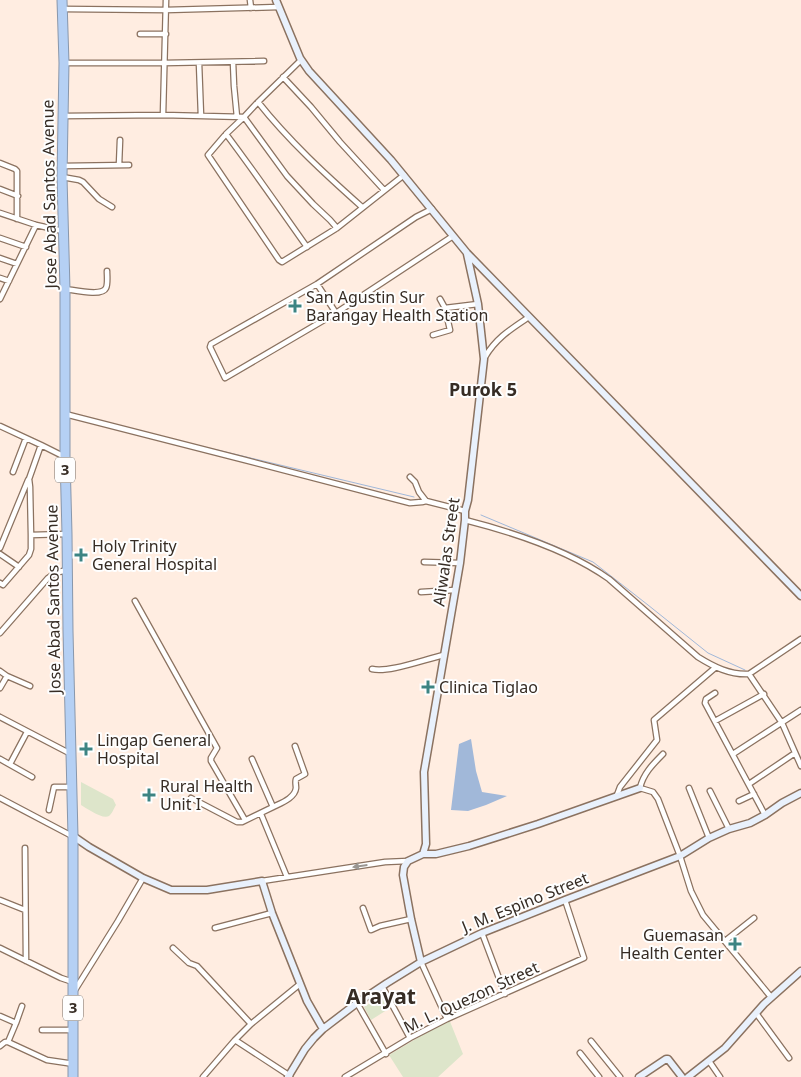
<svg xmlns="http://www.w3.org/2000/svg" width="801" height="1077" viewBox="0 0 801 1077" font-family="'Noto Sans',sans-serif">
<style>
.green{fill:#dde5ca}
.water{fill:#a1b8d9}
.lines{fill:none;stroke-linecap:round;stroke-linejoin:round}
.stream{stroke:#a1b8d9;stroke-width:1}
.street-casing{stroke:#8b7260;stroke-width:7}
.secondary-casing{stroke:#8b7260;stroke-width:9}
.highway-casing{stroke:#8997ab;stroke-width:11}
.street{stroke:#fff;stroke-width:4.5}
.secondary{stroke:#e9f1fc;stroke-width:6}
.highway{stroke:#b5d0f4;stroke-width:9}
.oneway{fill:#9a9692}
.poi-dot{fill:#3c8483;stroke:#fefefe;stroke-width:2}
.labels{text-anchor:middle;stroke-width:4;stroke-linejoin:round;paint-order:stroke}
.shield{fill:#fefefe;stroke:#726b65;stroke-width:1}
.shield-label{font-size:15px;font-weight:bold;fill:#362c24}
.street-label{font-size:16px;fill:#362c24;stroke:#fefefe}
.poi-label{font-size:16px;fill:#362c24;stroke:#fefefe;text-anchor:start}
.neighbourhood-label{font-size:18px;font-weight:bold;fill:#362c24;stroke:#fefefe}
.district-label{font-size:21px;font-weight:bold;fill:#362c24;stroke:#fefefe}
</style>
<rect width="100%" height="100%" fill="#ffede1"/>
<path class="green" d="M 81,782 L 113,799 L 116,805 C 114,808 112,814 109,816 C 103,820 86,808 81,805 Z
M 382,995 L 390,1008 L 371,1020 L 364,1007 Z
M 449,1019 L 463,1054 L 438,1077 L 403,1077 L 389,1055 Z"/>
<path class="water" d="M 471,739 L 476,771 L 482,792 L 507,796 L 486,805 L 468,811 L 451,810 L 459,744 Z"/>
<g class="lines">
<path class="stream" d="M 171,439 L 414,497
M 481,515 L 593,562 L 648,605 L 708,653 L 745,670"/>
<defs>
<path id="street" d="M 250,0 L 251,8
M 63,9 L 166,10 L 279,7
M 140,34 L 166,34
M 301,60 L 258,102 L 244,117 L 226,134 L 208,155 L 279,260 L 282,262 L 337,228 L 404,175
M 233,62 L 234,86 L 237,117
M 64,63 L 164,63 L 264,61
M 199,63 L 201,116
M 283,77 L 311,107 L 340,142 L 384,190
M 258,102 C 289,141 325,174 362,207
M 163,115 L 166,0
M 63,116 L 163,115 L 244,117 L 287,176 L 313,204 L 330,220 L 337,228
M 226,134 C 254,171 280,209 307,247
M 0,163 L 15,169 L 17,171 L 17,219
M 119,165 L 120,140
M 62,166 L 129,165
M 62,177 L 79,180 L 83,182 L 99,199 L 112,207
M 0,189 L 18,196
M 432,209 L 416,217 L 317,284 L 211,344 L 210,347 L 225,378 L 336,313 L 453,236
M 0,213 L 36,225 L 63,231
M 0,238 L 26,247
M 0,258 L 17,264
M 0,278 L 9,281
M 317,284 L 336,313
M 65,289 C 74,290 102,297 106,288 C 108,284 107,276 107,271
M 0,299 L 36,225
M 440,299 L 445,308
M 433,335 L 450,330 L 445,308 L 478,304
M 485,357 C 496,338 511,329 529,317
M 65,414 L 245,460 L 410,503 L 422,502 L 426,501 L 465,511
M 0,426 L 41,445 L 65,457
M 13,472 L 26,438
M 410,477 L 415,482 L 419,492 L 426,501
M 465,520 C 512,532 570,551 609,579 L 698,657 C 714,667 730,675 749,674 L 801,639
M 31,535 L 30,487 L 29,479 L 41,445
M 0,548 L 28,480
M 0,554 L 19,567
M 424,562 L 460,563
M 0,583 L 3,585 L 29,555 L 31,549 L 31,535 L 67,534
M 421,592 L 455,590
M 135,601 L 217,748 L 211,758 L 211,761 L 245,820
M 0,633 L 48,578 L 55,573 L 67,570
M 372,669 C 389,673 425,659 444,655
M 0,671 L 7,676 L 0,688
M 749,674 L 782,723 L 801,766
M 7,676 L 30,686
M 715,693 L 706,699 L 705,703 L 765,815
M 0,717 L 71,754
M 715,721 L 764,694
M 663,754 C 653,764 643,774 640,788 L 653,792 L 658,799 L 680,856 L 691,891 L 703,915 L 771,997
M 733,754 L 801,710
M 0,759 L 32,777
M 252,759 L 273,807 C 281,803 295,798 296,788 C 296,785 295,782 296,779 L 305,774 L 295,746
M 10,764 L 27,732
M 749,784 L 795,753
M 689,788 L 709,838
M 710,791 L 729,829
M 617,795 L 620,787 L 657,740 L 654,720 L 716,667
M 0,798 L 72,836
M 191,798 L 237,822 L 242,822 L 273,807
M 739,801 L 754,794
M 49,810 L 54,787 L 71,787
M 261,814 L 287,877
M 25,848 L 26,961
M 262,881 L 385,862 L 408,861
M 0,900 L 25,910
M 363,908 L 371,930 L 380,926 L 411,919
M 215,928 L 272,913
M 482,933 L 505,994
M 725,941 L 754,918
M 0,948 L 61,978 L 73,982
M 173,948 L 189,963 L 197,966 L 251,1024
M 421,962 L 447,1019
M 382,986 L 410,1038
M 75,990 L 118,921 L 143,878
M 357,1003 L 386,1054
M 756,1013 L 789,1058
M 0,1016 L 16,1023
M 42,1030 L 74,1030
M 235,1040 L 290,1076
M 591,1041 L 620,1077
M 8,1042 L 16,1023 L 22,1006
M 0,1046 L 5,1042 L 8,1042 L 47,1060 L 74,1064
M 580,1053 L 599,1077
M 709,1061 L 720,1077
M 203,1077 L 235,1040 L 251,1024 L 300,984
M 345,1077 L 410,1038 L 447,1019 L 584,958 L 565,900"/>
<path id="secondary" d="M 276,0 L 300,58 L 309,71 L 391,160 L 467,253 L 801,596
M 73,836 L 89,847 L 143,878 L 171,890 L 207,890 L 262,881 L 272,913 L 307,1001 L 323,1029
M 423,854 L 426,844 L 424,772 L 460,563 L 465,520 L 465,511 L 468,500 L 484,359 L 478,304 L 467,254
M 421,962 L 411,919 L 403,875 L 404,867 L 408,861 L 423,854 L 436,854 L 469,846 L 538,824 L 640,788
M 288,1077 L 305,1049 L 314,1038 L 323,1029 L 357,1003 L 387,983 L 421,962 L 482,933 L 565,900 L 680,856 L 709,838 L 729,829 L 750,823 L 765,815 L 782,803 L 801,793
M 639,1077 L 666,1059 L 668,1059 L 682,1077
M 688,1077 L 725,1048 L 764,1004 L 801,971"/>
<path id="highway" d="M 62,0 L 64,63 L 62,177 L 65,289 L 65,457 L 67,534 L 68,631 L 73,836 L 73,1077"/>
</defs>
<use href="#street" class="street-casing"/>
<use href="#secondary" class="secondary-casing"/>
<use href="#highway" class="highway-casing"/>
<use href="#street" class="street"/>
<use href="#secondary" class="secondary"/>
<use href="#highway" class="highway"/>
</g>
<defs><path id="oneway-solid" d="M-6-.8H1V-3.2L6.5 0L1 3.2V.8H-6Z" transform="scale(1.25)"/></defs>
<use class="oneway" href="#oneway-solid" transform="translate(360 866) rotate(172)"/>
<g class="poi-dot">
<path d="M292.5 298.5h5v5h5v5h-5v5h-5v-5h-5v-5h5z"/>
<path d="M78.5 547.5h5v5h5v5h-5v5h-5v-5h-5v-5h5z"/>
<path d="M425.5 679.5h5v5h5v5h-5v5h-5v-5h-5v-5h5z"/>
<path d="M83.5 741.5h5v5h5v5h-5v5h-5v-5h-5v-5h5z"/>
<path d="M146.5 787.5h5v5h5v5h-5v5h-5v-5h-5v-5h5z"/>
<path d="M732.5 936.5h5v5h5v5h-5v5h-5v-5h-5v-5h5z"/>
</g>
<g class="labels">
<g class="shield">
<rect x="55" y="457.5" width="20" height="25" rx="4"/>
<rect x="63" y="995.5" width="20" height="25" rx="4"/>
</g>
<g class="shield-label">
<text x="65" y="475">3</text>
<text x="73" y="1013">3</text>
</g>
<g class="street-label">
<text transform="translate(49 194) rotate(-91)" y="6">Jose Abad Santos Avenue</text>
<text transform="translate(446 552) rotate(-82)" y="6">Aliwalas Street</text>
<text transform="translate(53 599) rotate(-91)" y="6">Jose Abad Santos Avenue</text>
<text transform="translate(525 902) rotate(-22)" y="6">J. M. Espino Street</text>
<text transform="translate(471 997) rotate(-25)" y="6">M. L. Quezon Street</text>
</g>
<g class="poi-label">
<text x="306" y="303">San Agustin Sur<tspan x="306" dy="18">Barangay Health Station</tspan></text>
<text x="92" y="552">Holy Trinity<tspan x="92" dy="18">General Hospital</tspan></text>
<text x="439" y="693">Clinica Tiglao</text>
<text x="97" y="746">Lingap General<tspan x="97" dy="18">Hospital</tspan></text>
<text x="160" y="792">Rural Health<tspan x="160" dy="18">Unit I</tspan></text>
<text x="724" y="941" text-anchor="end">Guemasan<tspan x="724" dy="18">Health Center</tspan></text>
</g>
<g class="neighbourhood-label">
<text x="483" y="396">Purok 5</text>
</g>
<g class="district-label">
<text x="381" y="1004">Arayat</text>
</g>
</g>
</svg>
